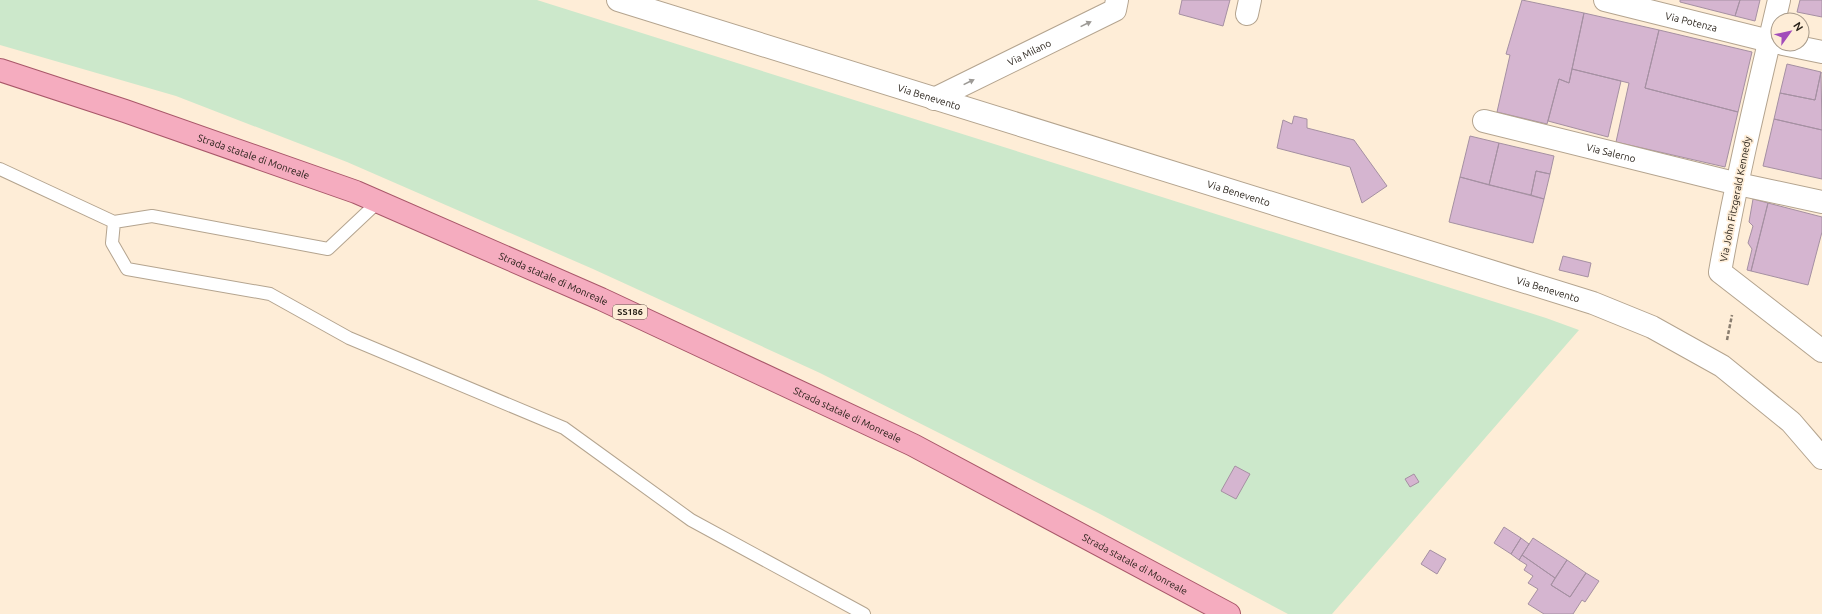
<svg xmlns="http://www.w3.org/2000/svg" width="1822" height="614" viewBox="0 0 1822 614" font-family="Ubuntu,sans-serif">
<style>
.green{fill:#cce8cb}
.building{fill:#d5b5d0;stroke:#a590a2}
.lines{fill:none;stroke-linecap:round;stroke-linejoin:round}
.lane-casing{stroke:#b4a48f;stroke-width:14}
.street-casing{stroke:#b4a48f;stroke-width:24}
.secondary-casing{stroke:#b4a48f;stroke-width:24}
.primary-casing{stroke:#a85769;stroke-width:24}
.path{stroke:#897d6f;stroke-width:2.5;stroke-dasharray:4 2;stroke-linecap:butt}
.lane{stroke:#fff;stroke-width:12}
.street{stroke:#fff;stroke-width:22}
.secondary{stroke:#fff;stroke-width:22}
.primary{stroke:#f5acbf;stroke-width:22}
.oneway{fill:#9d9a96}
.labels{text-anchor:middle;stroke-width:3.5;stroke-linejoin:round;paint-order:stroke}
.shield{fill:#feedd7;stroke:#665c50;stroke-width:1}
.shield-label{font-size:9px;font-weight:bold;fill:#251e16}
.street-label{font-size:10px;fill:#251e16;stroke:#feedd7}
</style>
<rect width="100%" height="100%" fill="#feedd7"/>
<path class="green" d="M 0,0 L 537,0 L 1546,318 L 1579,330 L 1332,614 L 1288,614 L 1100,514 L 820,373 L 593,269 L 347,162 L 176,96 L 0,45 Z"/>
<path class="building" d="M 1182,0 L 1230,0 L 1223,26 L 1179,14 Z
M 1522,0 L 1584,13 L 1569,83 L 1559,79 L 1547,124 L 1497,112 L 1510,55 L 1506,54 Z
M 1680,0 L 1740,0 L 1735,16 L 1680,2 Z
M 1740,0 L 1760,0 L 1755,21 L 1735,16 Z
M 1800,0 L 1822,0 L 1822,17 L 1797,12 Z
M 1584,13 L 1659,30 L 1645,88 L 1738,112 L 1725,167 L 1616,142 L 1629,83 L 1572,69 Z
M 1659,30 L 1752,52 L 1738,112 L 1645,88 Z
M 1787,64 L 1821,72 L 1815,100 L 1780,93 Z
M 1572,69 L 1621,81 L 1608,137 L 1548,121 L 1559,79 L 1569,83 Z
M 1821,72 L 1822,130 L 1774,119 L 1780,93 L 1815,100 Z
M 1294,116 L 1307,119 L 1307,128 L 1354,140 L 1387,186 L 1362,203 L 1350,167 L 1277,148 L 1283,120 L 1292,124 Z
M 1774,119 L 1822,130 L 1822,179 L 1763,166 Z
M 1470,136 L 1499,143 L 1489,185 L 1460,177 Z
M 1499,143 L 1554,156 L 1550,174 L 1536,171 L 1531,195 L 1489,185 Z
M 1536,171 L 1550,174 L 1544,199 L 1531,195 Z
M 1460,177 L 1544,199 L 1533,243 L 1449,222 Z
M 1753,199 L 1768,203 L 1751,271 L 1747,270 L 1752,249 L 1748,243 L 1753,226 L 1749,222 Z
M 1768,203 L 1822,217 L 1822,232 L 1808,285 L 1751,271 Z
M 1563,256 L 1591,263 L 1588,277 L 1559,270 Z
M 1235,466 L 1250,474 L 1236,499 L 1221,491 Z
M 1414,474 L 1419,482 L 1410,487 L 1405,479 Z
M 1504,527 L 1521,538 L 1511,554 L 1494,543 Z
M 1521,538 L 1529,544 L 1519,560 L 1511,554 Z
M 1533,538 L 1567,560 L 1555,578 L 1522,555 Z
M 1430,550 L 1446,559 L 1437,574 L 1421,564 Z
M 1522,555 L 1555,578 L 1551,585 L 1570,597 L 1586,573 L 1599,581 L 1585,602 L 1582,600 L 1573,614 L 1544,614 L 1528,604 L 1538,589 L 1528,583 L 1533,576 L 1524,570 L 1527,565 L 1519,560 Z
M 1567,560 L 1586,573 L 1570,597 L 1551,585 Z"/>
<g class="lines">
<defs>
<path id="lane" d="M 0,169 L 114,222
M 378,202 L 328,249 L 152,216 L 114,222 L 112,243 L 127,269 L 270,294 L 349,338 L 564,428 L 691,520 L 864,614"/>
<g id="street">
<path id="s1" d="M 1605,0 L 1778,43"/>
<path d="M 1779,0 C 1758,90 1736,181 1720,272 L 1822,351"/>
<path d="M 1247,14 L 1250,0"/>
<path d="M 1783,44 L 1822,52"/>
<path id="s2" d="M 934,99 L 1115,10 L 1117,0"/>
<path id="s3" d="M 1484,121 L 1738,184 L 1822,202"/>
</g>
<g id="secondary">
<path id="s4" d="M 618,0 L 1593,303 L 1652,327 L 1722,366 L 1791,422 L 1822,458"/>
</g>
<g id="primary">
<path id="s5" d="M 0,70 L 125,111 L 356,192 L 601,299 L 913,445 L 1229,614"/>
</g>
</defs>
<use href="#lane" class="lane-casing"/>
<use href="#street" class="street-casing"/>
<use href="#secondary" class="secondary-casing"/>
<use href="#primary" class="primary-casing"/>
<path class="path" d="M 1727,340 L 1732,315"/>
<use href="#lane" class="lane"/>
<use href="#street" class="street"/>
<use href="#secondary" class="secondary"/>
<use href="#primary" class="primary"/>
</g>
<defs><path id="oneway-solid" d="M-6-.8H1V-3.2L6.5 0L1 3.2V.8H-6Z"/></defs>
<g class="oneway">
<use href="#oneway-solid" transform="translate(1086 24) rotate(-26)"/>
<use href="#oneway-solid" transform="translate(969 82) rotate(-26)"/>
</g>
<g class="labels">
<rect class="shield" x="613" y="305" width="34" height="14" rx="3"/>
<g class="shield-label">
<text x="630" y="315">SS186</text>
</g>
<g class="street-label">
<text dy="4" stroke="none"><textPath href="#s1" startOffset="89">Via Potenza</textPath></text>
<text dy="4" stroke="none"><textPath href="#s2" startOffset="106">Via Milano</textPath></text>
<text dy="4" stroke="none"><textPath href="#s4" startOffset="326">Via Benevento</textPath></text>
<text dy="4" stroke="none"><textPath href="#s3" startOffset="131">Via Salerno</textPath></text>
<text dy="4" stroke="none"><textPath href="#s5" startOffset="268">Strada statale di Monreale</textPath></text>
<text dy="4" stroke="none"><textPath href="#s4" startOffset="650">Via Benevento</textPath></text>
<text transform="translate(1735 199) rotate(-79)" y="4">Via John Fitzgerald Kennedy</text>
<text dy="4" stroke="none"><textPath href="#s5" startOffset="592">Strada statale di Monreale</textPath></text>
<text dy="4" stroke="none"><textPath href="#s4" startOffset="974">Via Benevento</textPath></text>
<text dy="4" stroke="none"><textPath href="#s5" startOffset="916">Strada statale di Monreale</textPath></text>
<text dy="4" stroke="none"><textPath href="#s5" startOffset="1240">Strada statale di Monreale</textPath></text>
</g>
</g>
<g transform="translate(1790 32) rotate(57)"><circle r="19" fill="#feedd7" stroke="#a79a8a"/>
<path d="M0-3L7 15L0 10L-7 15Z" fill="#a24cba"/>
<text y="-6" font-size="11" font-weight="bold" text-anchor="middle" fill="#251e16">N</text>
</g>
</svg>
